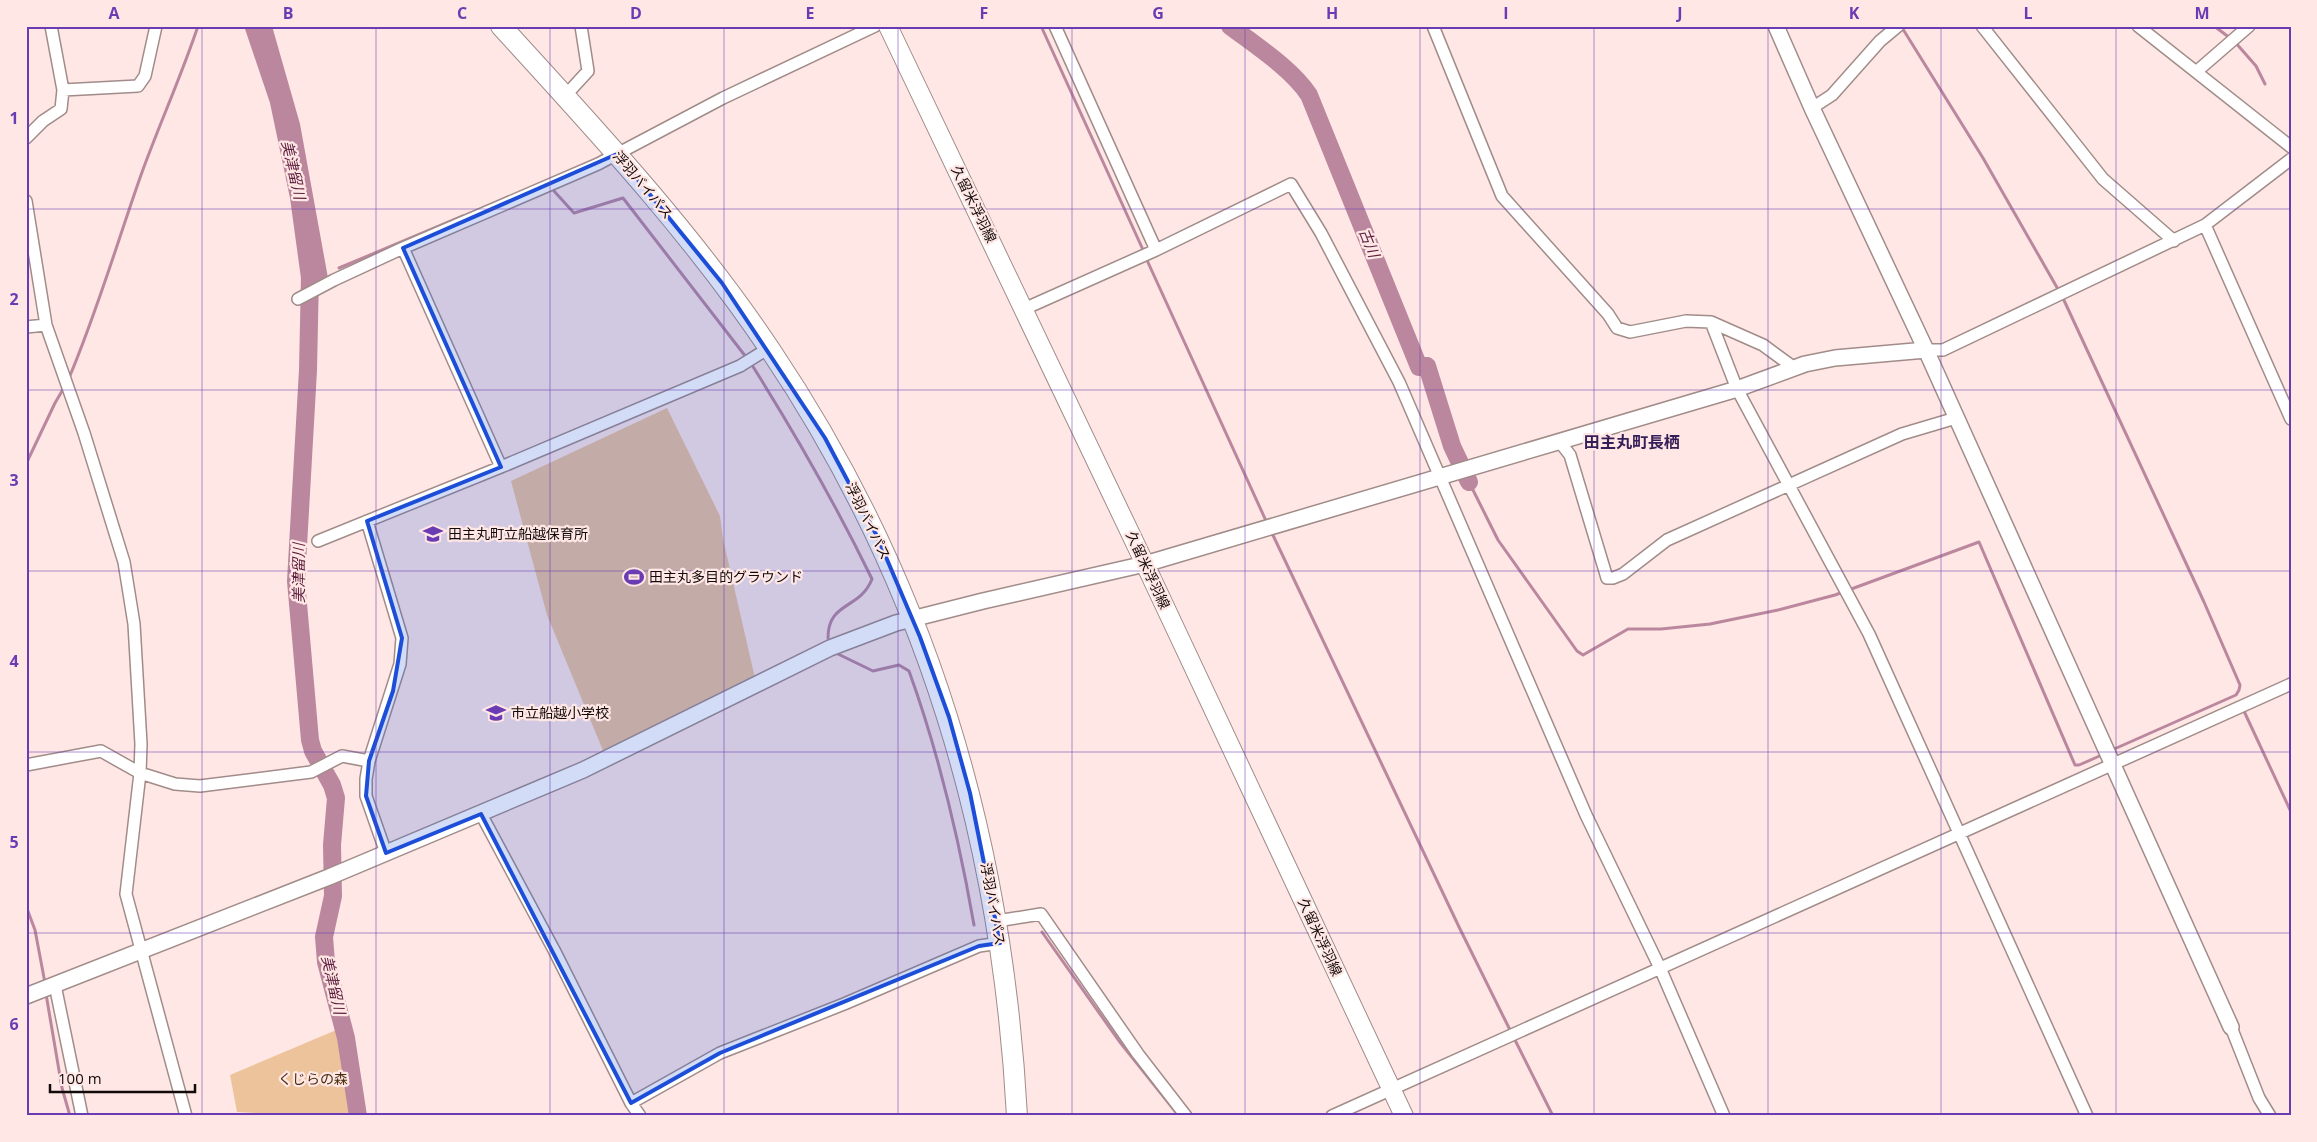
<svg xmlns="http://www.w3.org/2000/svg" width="2317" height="1142" viewBox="0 0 2317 1142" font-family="'Open Sans','Noto Sans JP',sans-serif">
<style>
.green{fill:#edc39c}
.water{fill:#bb879e}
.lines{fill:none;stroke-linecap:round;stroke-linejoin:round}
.stream{stroke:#bb879e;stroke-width:3}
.river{stroke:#bb879e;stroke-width:18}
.street-casing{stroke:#a18c89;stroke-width:14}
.secondary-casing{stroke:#a18c89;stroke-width:18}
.primary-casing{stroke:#a18c89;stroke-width:20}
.highway-casing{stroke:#a18c89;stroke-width:22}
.street{stroke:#fff;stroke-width:11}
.secondary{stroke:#fff;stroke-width:15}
.primary{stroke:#fff;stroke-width:18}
.highway{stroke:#fff;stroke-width:20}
.marked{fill:#1d4ed8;fill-opacity:0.2;stroke:#1d4ed8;stroke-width:4;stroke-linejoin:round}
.grid{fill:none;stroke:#6a3bb3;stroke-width:1;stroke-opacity:0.55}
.labels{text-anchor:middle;stroke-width:4.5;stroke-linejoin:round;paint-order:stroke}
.street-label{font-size:14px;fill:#130b0a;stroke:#fee7e4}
.poi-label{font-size:14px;fill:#130b0a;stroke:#fee7e4;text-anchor:start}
.park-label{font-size:14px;fill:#482c0d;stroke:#fee7e4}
.water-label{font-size:15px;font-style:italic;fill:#5d1d3f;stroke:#fee7e4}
.quarter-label{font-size:16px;font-weight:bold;fill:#341e58;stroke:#fee7e4}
.neatline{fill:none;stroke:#6a3bb3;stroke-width:2}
.grid-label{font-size:16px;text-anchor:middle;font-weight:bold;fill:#6a3bb3}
</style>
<rect width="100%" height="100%" fill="#fee7e4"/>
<path class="green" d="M 667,408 L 720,516 L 723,539 L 755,678 L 604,753 L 547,615 L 511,481 Z
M 341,1028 L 355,1116 L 257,1116 L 256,1113 L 237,1112 L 230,1075 Z"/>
<path class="water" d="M 244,26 L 272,26 L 300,124 L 328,278 L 303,293 L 290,198 L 270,103 Z"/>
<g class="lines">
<path class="stream" d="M 1041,26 L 1144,252
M 1901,26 L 1983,158 L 2059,291
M 2214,26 L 2230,38
M 2235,42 L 2256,66 L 2265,84
M 554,191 L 574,213 L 623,198 L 746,357
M 1146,258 L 1267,523
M 339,268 L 463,216
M 2062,296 L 2204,602 L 2240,685 L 2239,690 L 2236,695 L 2112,750
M 752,365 C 796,435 836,505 872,579 C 860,610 828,601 828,638
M 69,378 C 97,312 117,243 141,175 C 159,125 181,77 198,26
M 26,464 L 55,403 L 65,386
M 1469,482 L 1498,540 L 1577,651 L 1583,655 L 1628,629 L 1661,629 L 1710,624 L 1778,610 L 1835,595 L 1979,542 L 2075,765 L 2079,765 L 2104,754
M 1271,531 L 1460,929 L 1511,1032
M 838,654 L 873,671 L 899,665 L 909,671 C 939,754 959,839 974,925
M 2243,709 L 2291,812
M 26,906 L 35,930 L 45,983
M 1042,932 L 1119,1041 L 1179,1116
M 46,994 L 62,1088 L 70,1116
M 1514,1038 L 1553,1116"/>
<path class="river" d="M 1230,26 C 1255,45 1292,69 1309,95 L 1419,367 L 1427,366 L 1452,446 L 1469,482
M 310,276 L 308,370 L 296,581 L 310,740 L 313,751 L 332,785 L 336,798 L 332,845 L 333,896 L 324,937 L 326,962 L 346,1038 L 358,1116"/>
<defs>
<path id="street" d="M 1055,26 L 1156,250
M 1433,26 L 1502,196 L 1608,314 L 1617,328 L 1630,332 L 1686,321 L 1711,322 L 1763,345 L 1793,367
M 1982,26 L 2103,179 L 2174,241
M 2138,26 L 2291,147
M 2196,72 L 2249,26
M 63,90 L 138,86 L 145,76 L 156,26
M 565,96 L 588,71 L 581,26
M 1812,108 L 1832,95 L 1880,41 L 1898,26
M 26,138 L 43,121 L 61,109 L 63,90 L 51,26
M 26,201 L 46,325 L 84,433 L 124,562 L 134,624 L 141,744 L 140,773 L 126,894 L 186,1116
M 2205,225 L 2291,419
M 403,248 L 501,467
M 298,299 L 334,280 L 403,248 L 598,164 L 723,98 L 875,26
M 1024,309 L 1156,250 L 1291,184 L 1321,233 L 1399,382 L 1586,815 L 1660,968 L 1724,1116
M 1711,322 L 1737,389 L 1869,634 L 2087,1116
M 26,327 L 46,325
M 1926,350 L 1943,350 L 2205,225 L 2291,159
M 1559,441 L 1570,455 L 1607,578 L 1613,578 L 1623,574 L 1667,540 L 1902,434 L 1956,418
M 367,521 L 402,638 L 400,664 L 369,761 L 366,779 L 366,796 L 386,853
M 318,541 L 501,467 L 740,366 L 769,348
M 26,765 L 101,751 L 140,773 L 175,784 L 200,786 L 311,772 L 342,756 L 369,761
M 481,814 L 554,950 L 631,1103 L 640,1116
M 997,921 L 1041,914 L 1138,1054 L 1186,1116
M 55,985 L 82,1116
M 2231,1027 L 2259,1098 L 2270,1116
M 631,1103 L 720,1053 L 844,1004 L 979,946 L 1000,943
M 1332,1116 L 2291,684"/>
<path id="secondary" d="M 1776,26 L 1812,108 L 1926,350 L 2231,1027
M 26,996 L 329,877 L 583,770 L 830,648 L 896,623 L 983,601 L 1145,564 L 1737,389 L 1805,364 L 1835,358 L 1926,350"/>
<path id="primary" d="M 888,26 L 1145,564 L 1404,1116"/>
<path id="highway" d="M 501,26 C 596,130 693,234 771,351 C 927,583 1002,838 1017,1116"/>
</defs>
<use href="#street" class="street-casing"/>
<use href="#secondary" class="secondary-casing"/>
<use href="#primary" class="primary-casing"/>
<use href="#highway" class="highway-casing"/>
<use href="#street" class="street"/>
<use href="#secondary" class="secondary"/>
<use href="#primary" class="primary"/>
<use href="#highway" class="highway"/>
</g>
<path class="marked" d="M 617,154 L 722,283 L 825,438 L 877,536 L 920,637 L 949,717 L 970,793 L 1000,943 L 979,946 L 720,1053 L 631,1103 L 481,814 L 386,853 L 366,796 L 369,761 L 393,691 L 402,638 L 367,521 L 501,467 L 403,248 Z"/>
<path class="grid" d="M 202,26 L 202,1116M 376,26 L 376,1116M 550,26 L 550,1116M 724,26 L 724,1116M 898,26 L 898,1116M 1072,26 L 1072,1116M 1245,26 L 1245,1116M 1420,26 L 1420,1116M 1594,26 L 1594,1116M 1768,26 L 1768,1116M 1941,26 L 1941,1116M 2116,26 L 2116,1116M 26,209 L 2291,209M 26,390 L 2291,390M 26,571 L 2291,571M 26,752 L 2291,752M 26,933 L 2291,933"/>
<defs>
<symbol id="school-bare" viewBox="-9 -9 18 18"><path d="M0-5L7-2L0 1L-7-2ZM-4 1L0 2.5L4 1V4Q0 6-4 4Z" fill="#6a3bb3" stroke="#fee7e4" stroke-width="2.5" paint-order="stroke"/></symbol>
<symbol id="stadium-bare" viewBox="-9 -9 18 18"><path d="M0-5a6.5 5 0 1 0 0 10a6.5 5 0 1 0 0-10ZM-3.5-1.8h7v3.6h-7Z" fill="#6a3bb3" stroke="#fee7e4" stroke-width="2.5" paint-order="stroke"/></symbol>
</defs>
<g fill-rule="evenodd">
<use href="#school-bare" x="419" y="520" width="28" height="28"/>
<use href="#stadium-bare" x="620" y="563" width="28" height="28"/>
<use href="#school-bare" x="482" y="699" width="28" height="28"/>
</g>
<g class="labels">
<g class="street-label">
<text transform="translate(643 185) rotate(50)" y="5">浮羽バイパス</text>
<text transform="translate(974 204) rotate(64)" y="5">久留米浮羽線</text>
<text transform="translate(868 521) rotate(64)" y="5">浮羽バイパス</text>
<text transform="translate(1148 570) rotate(65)" y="5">久留米浮羽線</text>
<text transform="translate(993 904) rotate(80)" y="5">浮羽バイパス</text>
<text transform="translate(1320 937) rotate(65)" y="5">久留米浮羽線</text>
</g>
<g class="poi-label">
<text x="448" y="539">田主丸町立船越保育所</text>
<text x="649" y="582">田主丸多目的グラウンド</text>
<text x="511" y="718">市立船越小学校</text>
</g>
<g class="park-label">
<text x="313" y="1084">くじらの森</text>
</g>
<g class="water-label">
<text transform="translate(293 170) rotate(77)" y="5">美津留川</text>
<text transform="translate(1369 243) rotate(68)" y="5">古川</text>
<text transform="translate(299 573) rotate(-90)" y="5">美津留川</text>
<text transform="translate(333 985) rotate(77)" y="5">美津留川</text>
</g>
<g class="quarter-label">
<text x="1632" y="448">田主丸町長栖</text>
</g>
</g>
<rect width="2317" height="1142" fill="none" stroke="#fee7e4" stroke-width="55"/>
<path d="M50 1084v8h145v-8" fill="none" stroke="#130b0a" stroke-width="2.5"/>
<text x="58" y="1084" font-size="15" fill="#130b0a" stroke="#fee7e4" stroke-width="4" paint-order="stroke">100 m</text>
<rect x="28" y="28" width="2262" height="1086" class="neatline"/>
<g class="grid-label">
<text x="114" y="19">A</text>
<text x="288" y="19">B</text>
<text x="462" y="19">C</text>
<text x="636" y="19">D</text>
<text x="810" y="19">E</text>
<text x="984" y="19">F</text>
<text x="1158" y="19">G</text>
<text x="1332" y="19">H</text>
<text x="1506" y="19">I</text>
<text x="1680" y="19">J</text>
<text x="1854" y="19">K</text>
<text x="2028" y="19">L</text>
<text x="2202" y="19">M</text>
<text x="14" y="124">1</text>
<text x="14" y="305">2</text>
<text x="14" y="486">3</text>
<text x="14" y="667">4</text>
<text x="14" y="848">5</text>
<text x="14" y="1030">6</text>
</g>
</svg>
